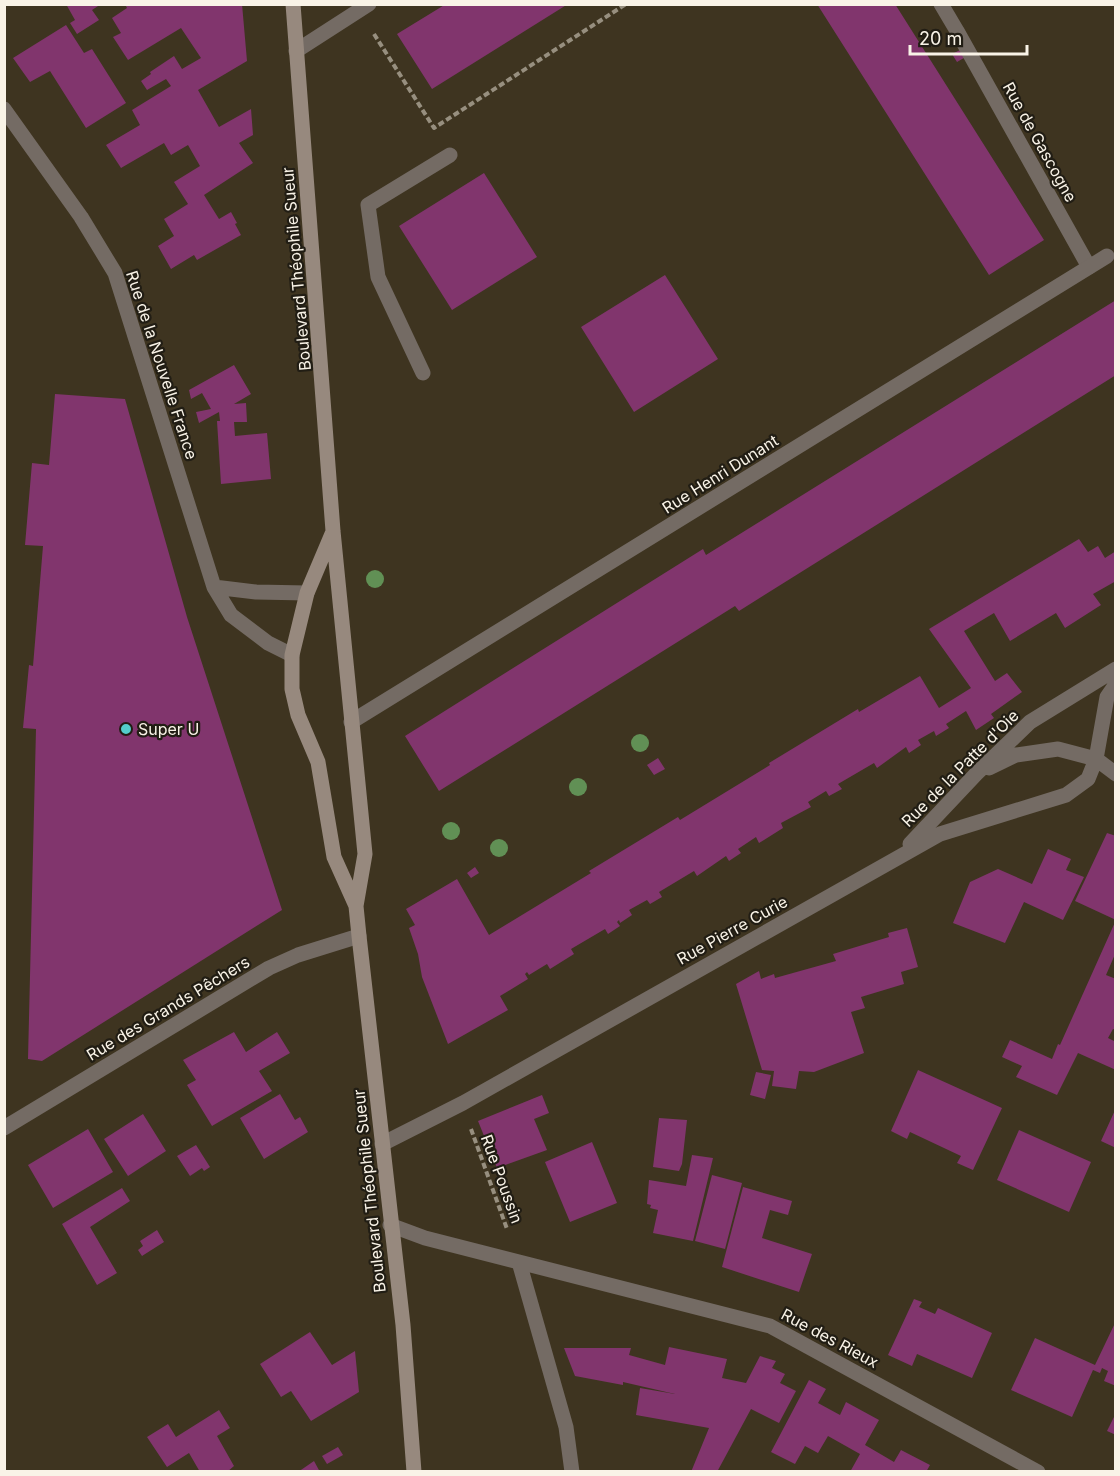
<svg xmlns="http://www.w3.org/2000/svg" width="1120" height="1476" viewBox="0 0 1120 1476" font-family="Inter,sans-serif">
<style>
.building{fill:#81356d}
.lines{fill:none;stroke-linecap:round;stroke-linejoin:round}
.path{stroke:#978f7f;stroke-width:4;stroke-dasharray:6 3;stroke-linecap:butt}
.service{stroke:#746b64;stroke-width:15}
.minor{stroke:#746b64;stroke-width:15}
.secondary{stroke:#97897e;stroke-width:15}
.tree{fill:#619055}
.poi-dot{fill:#53cdcb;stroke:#211d14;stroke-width:2}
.labels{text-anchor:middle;stroke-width:4.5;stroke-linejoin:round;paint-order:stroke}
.street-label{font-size:16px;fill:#f9f3e7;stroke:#211d14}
.poi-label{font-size:16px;fill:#f9f3e7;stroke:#211d14;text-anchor:start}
</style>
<rect width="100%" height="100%" fill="#3e3420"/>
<path class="building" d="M 66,4 L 101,4 L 92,10 L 99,20 L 77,34 L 70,23 L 75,20 Z
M 125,4 L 242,4 L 247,61 L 198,90 L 219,127 L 251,109 L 253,135 L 239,143 L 253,163 L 204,195 L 219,219 L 231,212 L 237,223 L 235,224 L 241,235 L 197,260 L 194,255 L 171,269 L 158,246 L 174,236 L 164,219 L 188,204 L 174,182 L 200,166 L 188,145 L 171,155 L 164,143 L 121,168 L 106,145 L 140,125 L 132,110 L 171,86 L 166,79 L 147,90 L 141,81 L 151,74 L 150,72 L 174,56 L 182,69 L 201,58 L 181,28 L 128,60 L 113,37 L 121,33 L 112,18 L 127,8 Z
M 446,4 L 568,4 L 432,89 L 397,34 Z
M 817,4 L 895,4 L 1044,240 L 989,275 Z
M 66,25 L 84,53 L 92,49 L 126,103 L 86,128 L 50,71 L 30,82 L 13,58 Z
M 964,48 L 969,55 L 957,62 L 952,54 Z
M 484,173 L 537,257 L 452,310 L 399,226 Z
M 665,275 L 718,359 L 634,412 L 581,327 Z
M 1116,300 L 1116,375 L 739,611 L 735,606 L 439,791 L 405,736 L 703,549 L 706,555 Z
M 234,365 L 251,394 L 234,404 L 246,403 L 247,422 L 234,422 L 235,436 L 267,433 L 271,479 L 221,484 L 217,421 L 220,421 L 219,412 L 199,423 L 196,412 L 211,409 L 202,393 L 191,399 L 189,390 Z
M 55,394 L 125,399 L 187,617 L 282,910 L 42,1061 L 28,1059 L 36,729 L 23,728 L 29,665 L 33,666 L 43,546 L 25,545 L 32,463 L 49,465 Z
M 1079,539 L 1088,552 L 1098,546 L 1105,558 L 1116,551 L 1116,581 L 1093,594 L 1101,605 L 1065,628 L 1056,613 L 1010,641 L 994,613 L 964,631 L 995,681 L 1007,673 L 1022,692 L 991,714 L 994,718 L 976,730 L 966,711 L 946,724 L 949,728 L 936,736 L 934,731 L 918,740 L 921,745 L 909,753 L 906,747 L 877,768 L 874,763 L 838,784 L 842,789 L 829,796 L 826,791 L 808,802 L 811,807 L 781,823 L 783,828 L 759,843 L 756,837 L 738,849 L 741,853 L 729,861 L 726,856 L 697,876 L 694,871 L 659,892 L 662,897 L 650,904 L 647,900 L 629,910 L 632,915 L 620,923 L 619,920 L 617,922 L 620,926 L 608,934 L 605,929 L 571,949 L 574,954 L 550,969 L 547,964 L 529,975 L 527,972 L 525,974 L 528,979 L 500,996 L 508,1010 L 448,1044 L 422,977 L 418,954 L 409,928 L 415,925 L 406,909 L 457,879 L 489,935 L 591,873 L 589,871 L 678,817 L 680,820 L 770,765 L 769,763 L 858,709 L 859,712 L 920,676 L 939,708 L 971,688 L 929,629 Z
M 658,758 L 665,769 L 654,775 L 647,765 Z
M 1107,833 L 1116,836 L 1116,920 L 1075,901 Z
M 1048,849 L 1071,859 L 1066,870 L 1084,877 L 1063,920 L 1024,902 L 1005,943 L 953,923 L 970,882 L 998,869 L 1032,884 Z
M 475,867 L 479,873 L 471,878 L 467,873 Z
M 1116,920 L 1116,952 L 1106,975 L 1116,979 L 1116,1030 L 1113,1029 L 1108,1038 L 1116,1042 L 1116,1070 L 1078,1053 L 1057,1095 L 1016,1077 L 1022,1066 L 1002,1057 L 1010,1040 L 1052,1059 L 1058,1044 L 1060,1045 Z
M 907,928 L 918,967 L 901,972 L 904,984 L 861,997 L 865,1008 L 851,1012 L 864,1053 L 814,1072 L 799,1071 L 796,1089 L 772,1086 L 774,1071 L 762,1070 L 736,984 L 759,971 L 761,979 L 774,974 L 775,978 L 836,961 L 833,954 L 889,937 L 888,933 Z
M 234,1032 L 246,1052 L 277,1032 L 290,1053 L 259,1071 L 272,1091 L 212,1126 L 187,1085 L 196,1080 L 183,1060 Z
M 918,1070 L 1002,1108 L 973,1170 L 957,1163 L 961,1156 L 910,1132 L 907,1139 L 891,1131 Z
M 756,1072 L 771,1075 L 765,1099 L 750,1095 Z
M 280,1094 L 295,1120 L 300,1117 L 308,1132 L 264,1159 L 240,1118 Z
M 542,1095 L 549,1113 L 534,1119 L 547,1150 L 497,1168 L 478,1121 Z
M 1116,1108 L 1116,1148 L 1101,1141 Z
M 143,1114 L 166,1151 L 128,1176 L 104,1139 Z
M 659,1118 L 687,1120 L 682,1164 L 679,1171 L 653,1167 Z
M 88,1129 L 113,1172 L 53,1208 L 28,1165 Z
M 1019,1130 L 1091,1162 L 1069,1212 L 997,1180 Z
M 592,1142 L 617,1203 L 570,1222 L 545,1162 Z
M 196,1145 L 210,1167 L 204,1171 L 202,1168 L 190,1176 L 177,1156 Z
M 692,1155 L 713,1158 L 693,1241 L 653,1233 L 658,1210 L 650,1208 L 651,1205 L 647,1204 L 649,1180 L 686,1186 Z
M 712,1175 L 742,1183 L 725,1249 L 695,1241 Z
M 743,1187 L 792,1201 L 788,1215 L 770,1210 L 762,1238 L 812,1254 L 799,1292 L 722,1267 Z
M 122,1188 L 130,1201 L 90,1227 L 117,1273 L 97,1285 L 62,1224 Z
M 157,1230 L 164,1242 L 142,1256 L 138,1250 L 143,1246 L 140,1241 Z
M 914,1299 L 922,1302 L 919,1307 L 935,1314 L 938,1308 L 992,1333 L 972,1378 L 917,1354 L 912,1366 L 888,1355 Z
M 1116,1321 L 1116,1386 L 1104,1381 L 1108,1371 L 1102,1368 L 1100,1373 L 1093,1370 L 1072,1417 L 1011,1390 L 1035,1338 L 1095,1365 Z
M 310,1332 L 332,1365 L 355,1351 L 359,1392 L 311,1421 L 291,1391 L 281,1397 L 260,1364 Z
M 669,1347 L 727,1359 L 722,1378 L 746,1383 L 760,1356 L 776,1361 L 772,1368 L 785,1374 L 780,1383 L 796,1391 L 779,1423 L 751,1409 L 717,1472 L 691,1472 L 709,1428 L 636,1415 L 640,1388 L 675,1394 L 623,1382 L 623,1385 L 575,1376 L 564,1348 L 631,1348 L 629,1355 L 665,1365 Z
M 809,1380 L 826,1389 L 818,1403 L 840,1415 L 846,1402 L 879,1420 L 865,1445 L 894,1462 L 901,1450 L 930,1465 L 926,1472 L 850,1472 L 860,1454 L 828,1436 L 818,1453 L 805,1446 L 795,1464 L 771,1452 Z
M 219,1410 L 230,1428 L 217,1436 L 234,1466 L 227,1472 L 200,1472 L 189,1453 L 167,1467 L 147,1437 L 168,1424 L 176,1437 Z
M 1116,1413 L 1116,1435 L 1107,1431 Z
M 338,1447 L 343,1455 L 327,1464 L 322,1456 Z
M 314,1461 L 320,1472 L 298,1472 Z"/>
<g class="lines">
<path class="path" d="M 374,34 L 434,128 L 626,4
M 471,1129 L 507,1229"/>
<path class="service" d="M 941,4 L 957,31 L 1089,267
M 423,373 L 378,277 L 368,205 L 450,155"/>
<path class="minor" d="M 296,51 L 369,4
M 4,109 L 81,217 L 115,273 L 214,587 L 231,615 L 268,643 L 292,655
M 214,587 L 256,592 L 307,593
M 351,722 L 1107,256
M 989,768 L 1016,755 L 1058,749 L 1096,759 L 1116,774
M 910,844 L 976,774 L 1030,722 L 1116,669
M 4,1128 L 269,968 L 298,955 L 359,936
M 382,1144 L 463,1103 L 940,834 L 1066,795 L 1088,779 L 1096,759 L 1107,697 L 1116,684
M 390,1225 L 425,1238 L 770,1326 L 1038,1472
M 519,1262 L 566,1427 L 572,1472"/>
<path class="secondary" d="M 293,4 L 333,531 L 365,854 L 356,906 L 359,936 L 403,1325 L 414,1472
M 332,534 L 307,593 L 292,655 L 292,689 L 298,715 L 318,762 L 334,857 L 356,906"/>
</g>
<g class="tree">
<circle cx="375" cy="579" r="9"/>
<circle cx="640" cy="743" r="9"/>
<circle cx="578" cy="787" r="9"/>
<circle cx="451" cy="831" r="9"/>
<circle cx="499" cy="848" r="9"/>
</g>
<circle class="poi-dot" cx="126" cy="729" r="6"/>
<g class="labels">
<g class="street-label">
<text transform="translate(1040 142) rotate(61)" y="6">Rue de Gascogne</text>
<text transform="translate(296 269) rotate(-95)" y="6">Boulevard Théophile Sueur</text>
<text transform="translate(162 365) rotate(72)" y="6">Rue de la Nouvelle France</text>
<text transform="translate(720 474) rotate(-32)" y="6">Rue Henri Dunant</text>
<text transform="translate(960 768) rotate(-45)" y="6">Rue de la Patte d'Oie</text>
<text transform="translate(732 930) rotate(-29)" y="6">Rue Pierre Curie</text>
<text transform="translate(168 1008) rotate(-31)" y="6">Rue des Grands Pêchers</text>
<text transform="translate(502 1179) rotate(70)" y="6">Rue Poussin</text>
<text transform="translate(369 1191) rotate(-96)" y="6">Boulevard Théophile Sueur</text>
<text transform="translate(830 1338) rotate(28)" y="6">Rue des Rieux</text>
</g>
<g class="poi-label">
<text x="138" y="735">Super U</text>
</g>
</g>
<rect width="1120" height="1476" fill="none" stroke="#f9f3e7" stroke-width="12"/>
<path d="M910 45v9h117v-9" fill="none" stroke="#f9f3e7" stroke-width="3"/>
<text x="919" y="45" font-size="18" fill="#f9f3e7" stroke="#211d14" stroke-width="4.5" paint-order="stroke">20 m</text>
</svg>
